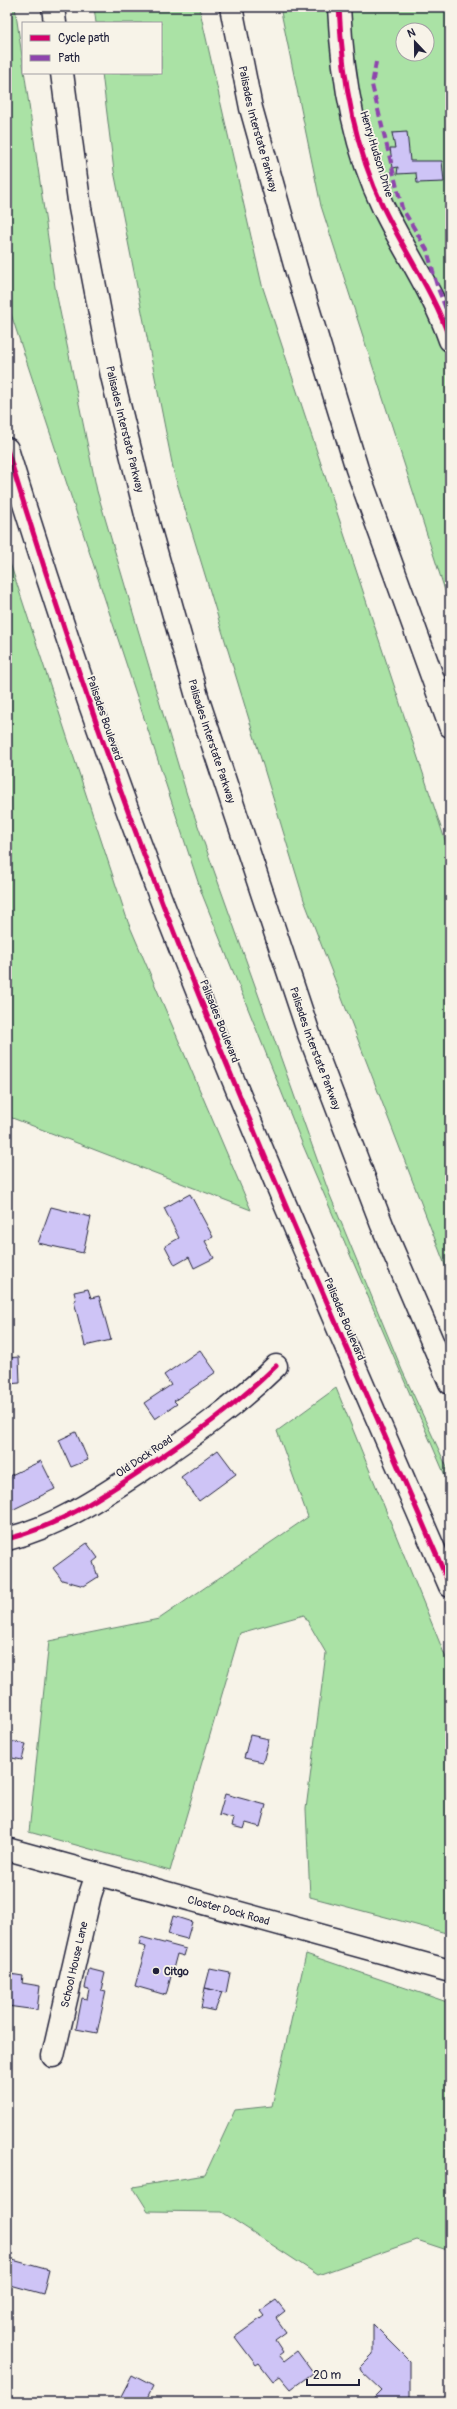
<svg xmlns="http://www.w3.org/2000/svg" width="457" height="2409" viewBox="0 0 457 2409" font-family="Pangolin,sans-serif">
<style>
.green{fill:#aae2a5;stroke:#668270;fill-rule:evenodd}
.building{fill:#cec4f6;stroke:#22223b}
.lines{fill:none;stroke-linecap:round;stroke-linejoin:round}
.minor-casing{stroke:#22223b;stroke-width:25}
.major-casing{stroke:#22223b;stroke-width:25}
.highway-casing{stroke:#22223b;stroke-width:25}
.minor{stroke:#f7f3e8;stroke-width:22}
.major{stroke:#f7f3e8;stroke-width:22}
.highway{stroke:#f7f3e8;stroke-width:22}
.quiet{stroke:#8e44ad;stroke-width:4;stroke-dasharray:8 4;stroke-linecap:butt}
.cycleway-casing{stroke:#f7f3e8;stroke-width:8}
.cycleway{stroke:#d6006c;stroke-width:5}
.poi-dot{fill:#22223b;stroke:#f7f3e8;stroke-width:1.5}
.labels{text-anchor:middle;stroke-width:3.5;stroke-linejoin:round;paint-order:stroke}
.street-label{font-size:11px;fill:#22223b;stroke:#f7f3e8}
.poi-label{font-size:11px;font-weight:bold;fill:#22223b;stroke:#f7f3e8;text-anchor:start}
</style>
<rect width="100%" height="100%" fill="#f7f3e8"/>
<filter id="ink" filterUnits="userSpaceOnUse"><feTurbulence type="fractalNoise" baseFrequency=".025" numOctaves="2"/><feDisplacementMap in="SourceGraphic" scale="8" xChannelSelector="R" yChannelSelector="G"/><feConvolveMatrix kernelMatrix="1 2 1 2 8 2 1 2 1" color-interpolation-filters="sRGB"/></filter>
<g filter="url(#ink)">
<path class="green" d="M 7,7 L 15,7 L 55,287 L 97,491 L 187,795 L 329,1193 L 402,1370 L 450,1474 L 450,1487 L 302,1143 L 202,894 L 7,302 Z
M 94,7 L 199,7 L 262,285 L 450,855 L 450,1278 L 304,900 L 174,473 L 114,171 L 102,73 L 161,73 L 161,23 L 96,23 Z
M 280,7 L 450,7 L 450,606 L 321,206 ZM 403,30 L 427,30 L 427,54 L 403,54 Z
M 7,554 L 128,922 L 251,1210 L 7,1116 Z
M 336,1388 L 450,1668 L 450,1934 L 310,1897 L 306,1809 L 326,1653 L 304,1615 L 240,1633 L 170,1871 L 29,1832 L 49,1641 L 159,1619 L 308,1517 L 277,1431 Z
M 306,1954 L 450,2003 L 450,2251 L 417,2240 L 318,2275 L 222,2212 L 148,2211 L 133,2187 L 205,2175 L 235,2110 L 272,2106 Z"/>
<path class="building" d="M 407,132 L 410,161 L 442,161 L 444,182 L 417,183 L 416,173 L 397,174 L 398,167 L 393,168 L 390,148 L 395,148 L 392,133 Z
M 190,1194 L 213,1237 L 205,1241 L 214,1258 L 194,1268 L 189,1257 L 175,1265 L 165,1246 L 179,1238 L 164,1208 Z
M 51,1207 L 91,1217 L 83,1253 L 38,1243 Z
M 88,1289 L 91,1298 L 99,1296 L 111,1340 L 85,1346 L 74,1301 L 76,1300 L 74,1292 Z
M 200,1350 L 216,1372 L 174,1401 L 177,1404 L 155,1419 L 144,1403 L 171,1385 L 164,1375 Z
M 19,1357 L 20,1383 L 8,1384 L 7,1358 Z
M 76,1432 L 88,1460 L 71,1467 L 59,1440 Z
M 218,1450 L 236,1474 L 199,1501 L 181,1477 Z
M 41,1461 L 55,1489 L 12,1510 L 7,1501 L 7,1477 Z
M 87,1543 L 98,1558 L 93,1562 L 98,1577 L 84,1586 L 62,1580 L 53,1568 Z
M 250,1735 L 269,1739 L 263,1762 L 244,1758 Z
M 10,1741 L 26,1744 L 22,1760 L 7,1757 Z
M 225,1794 L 266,1805 L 260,1827 L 246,1823 L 244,1829 L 232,1826 L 234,1819 L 219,1815 Z
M 173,1916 L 192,1922 L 187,1939 L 168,1934 Z
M 141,1937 L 186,1949 L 184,1956 L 177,1954 L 166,1995 L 135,1986 L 146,1947 L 139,1945 Z
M 89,1969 L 105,1973 L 101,1990 L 106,1991 L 97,2033 L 76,2029 L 82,1998 L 87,1999 L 89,1989 L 85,1988 Z
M 210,1969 L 230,1973 L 226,1993 L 205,1988 Z
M 10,1974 L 23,1976 L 22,1983 L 40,1986 L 37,2010 L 7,2006 Z
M 205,1988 L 222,1992 L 215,2011 L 201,2008 Z
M 9,2259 L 49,2270 L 43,2294 L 7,2284 L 7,2261 Z
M 276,2300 L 285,2311 L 276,2318 L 286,2332 L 275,2340 L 283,2352 L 279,2355 L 284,2361 L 297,2351 L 313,2373 L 291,2389 L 280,2376 L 273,2381 L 259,2363 L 256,2365 L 235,2337 L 264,2316 L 260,2311 Z
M 373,2324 L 410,2361 L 410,2399 L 406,2402 L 369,2402 L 381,2390 L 361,2371 L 360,2367 L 373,2354 Z
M 132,2375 L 153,2386 L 145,2402 L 122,2402 L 123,2400 L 120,2398 Z"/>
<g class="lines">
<defs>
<g id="minor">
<path d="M 339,7 C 342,73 354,147 383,207 C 404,251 434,293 450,340"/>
<path d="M 7,1539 C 56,1527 100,1498 142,1470 C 191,1437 233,1408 276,1366"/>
<path id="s1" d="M 53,2056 L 90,1895 L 97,1874"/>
</g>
<g id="major">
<path d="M 7,449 C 59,619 116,787 182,953 C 266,1166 359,1376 450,1586"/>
<path id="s2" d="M 7,1849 L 450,1971"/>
</g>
<g id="highway">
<path d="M 53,7 L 55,23"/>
<path id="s3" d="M 231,7 L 251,108 L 297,272 L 357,469 L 450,726"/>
<path id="s4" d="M 62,73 L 80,208 L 112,376 L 149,527 L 198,700 L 309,1034 L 382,1225 L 450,1383"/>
</g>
</defs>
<use href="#minor" class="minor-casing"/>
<use href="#major" class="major-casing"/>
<use href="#highway" class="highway-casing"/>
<use href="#minor" class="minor"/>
<use href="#major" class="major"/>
<use href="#highway" class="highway"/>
<path class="quiet" d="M 376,62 L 372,85 L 402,208 L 427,250 L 437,286 L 450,319"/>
<defs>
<path id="cycleway" d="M 339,7 C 342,73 354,147 383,207 C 404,251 434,293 450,340
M 7,449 C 59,619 116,787 182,953 C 266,1166 359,1376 450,1586
M 7,1539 C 56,1527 100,1498 142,1470 C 191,1437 233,1408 276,1366"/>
</defs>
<use href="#cycleway" class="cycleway-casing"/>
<use href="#cycleway" class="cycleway"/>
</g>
</g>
<circle class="poi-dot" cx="156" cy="1971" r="4"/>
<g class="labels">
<g class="street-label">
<text dy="4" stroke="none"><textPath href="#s3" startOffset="125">Palisades Interstate Parkway</textPath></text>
<text transform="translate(377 154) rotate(73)" y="4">Henry Hudson Drive</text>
<text dy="4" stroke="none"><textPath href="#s4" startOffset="362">Palisades Interstate Parkway</textPath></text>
<text transform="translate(105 718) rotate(71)" y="4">Palisades Boulevard</text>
<text dy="4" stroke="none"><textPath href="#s4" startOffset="686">Palisades Interstate Parkway</textPath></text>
<text transform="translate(220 1021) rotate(68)" y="4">Palisades Boulevard</text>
<text dy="4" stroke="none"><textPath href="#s4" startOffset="1010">Palisades Interstate Parkway</textPath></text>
<text transform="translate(345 1319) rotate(67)" y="4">Palisades Boulevard</text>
<text transform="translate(144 1456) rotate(-34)" y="4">Old Dock Road</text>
<text dy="4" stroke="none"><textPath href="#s2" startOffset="230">Closter Dock Road</textPath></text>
<text dy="4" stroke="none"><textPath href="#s1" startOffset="94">School House Lane</textPath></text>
</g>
<g class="poi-label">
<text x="164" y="1975">Citgo</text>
</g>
</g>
<rect width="457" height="2409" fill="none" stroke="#f7f3e8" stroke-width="24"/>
<rect x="12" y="12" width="433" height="2385" fill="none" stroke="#22223b" stroke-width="1.5" filter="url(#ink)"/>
<rect x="22" y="22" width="140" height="52" fill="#f7f3e8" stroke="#a29fa3"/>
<rect x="30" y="35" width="20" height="6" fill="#d6006c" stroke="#a29fa3"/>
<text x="58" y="42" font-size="12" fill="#22223b">Cycle path</text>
<rect x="30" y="55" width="20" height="6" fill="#8e44ad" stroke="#a29fa3"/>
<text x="58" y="62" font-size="12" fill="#22223b">Path</text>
<g transform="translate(415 42) rotate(338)"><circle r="19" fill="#f7f3e8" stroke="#a29fa3"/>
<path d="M0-3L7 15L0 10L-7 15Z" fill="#22223b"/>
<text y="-6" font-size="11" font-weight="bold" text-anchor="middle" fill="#22223b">N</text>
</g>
<path d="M307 2379v6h52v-6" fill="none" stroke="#22223b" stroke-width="2"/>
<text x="313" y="2379" font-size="12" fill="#22223b" stroke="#f7f3e8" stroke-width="3" paint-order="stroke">20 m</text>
</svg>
